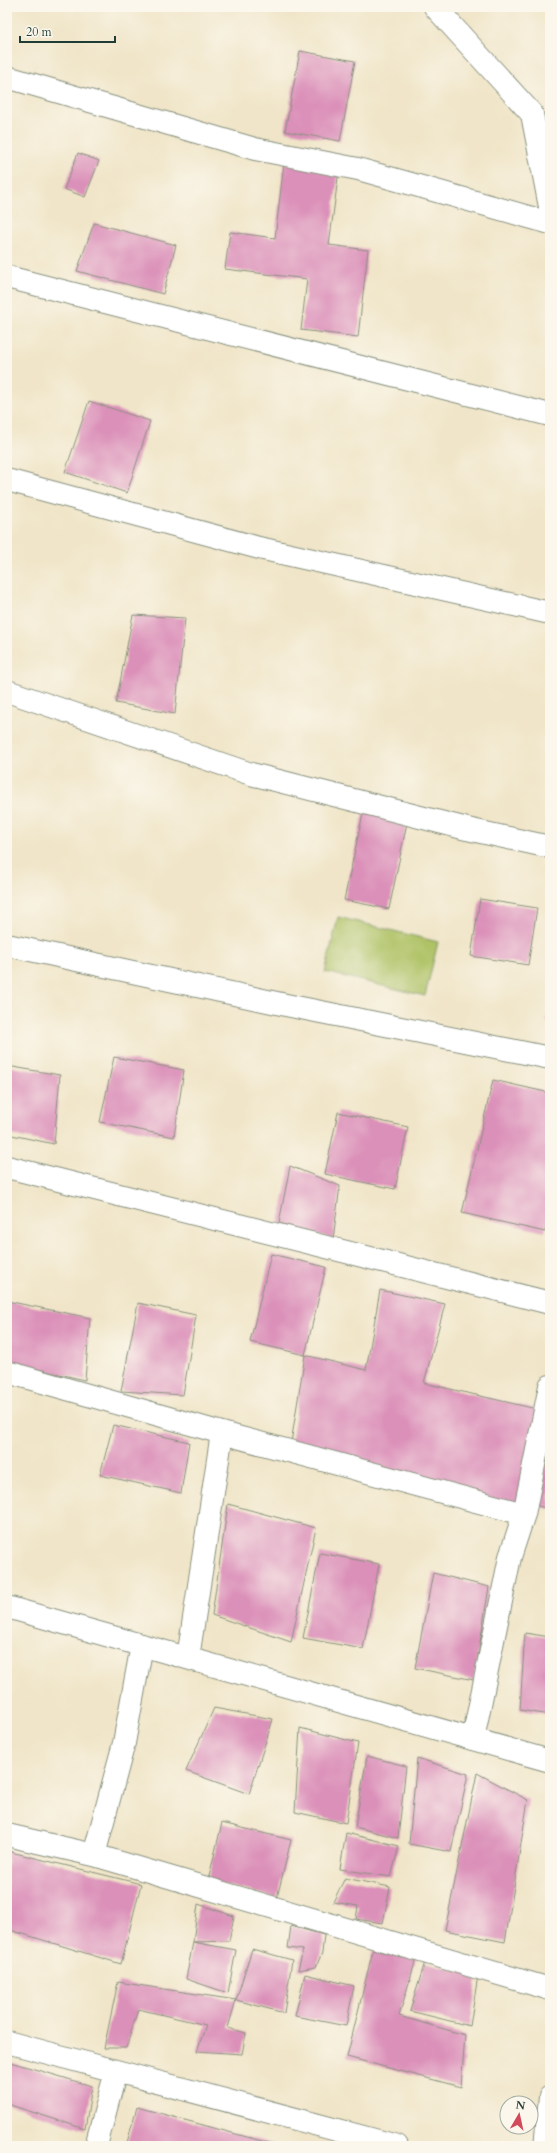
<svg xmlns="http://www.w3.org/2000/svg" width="557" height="2153" viewBox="0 0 557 2153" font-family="Cardo,serif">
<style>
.green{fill:#afc266;stroke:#67804d}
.building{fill:#db90b9}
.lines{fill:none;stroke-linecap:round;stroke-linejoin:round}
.street-casing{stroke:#88917e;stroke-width:24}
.secondary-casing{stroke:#88917e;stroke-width:24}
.street{stroke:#fff;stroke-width:22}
.secondary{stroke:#fff;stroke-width:22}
</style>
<rect width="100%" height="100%" fill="#fbf7ec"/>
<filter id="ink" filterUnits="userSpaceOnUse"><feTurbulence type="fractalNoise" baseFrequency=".025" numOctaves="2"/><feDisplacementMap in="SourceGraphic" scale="8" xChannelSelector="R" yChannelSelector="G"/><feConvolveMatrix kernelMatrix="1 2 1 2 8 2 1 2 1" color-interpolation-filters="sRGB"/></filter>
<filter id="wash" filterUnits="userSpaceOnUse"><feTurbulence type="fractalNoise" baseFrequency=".012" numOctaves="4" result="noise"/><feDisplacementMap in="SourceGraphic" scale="16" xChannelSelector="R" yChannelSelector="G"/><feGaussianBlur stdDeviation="0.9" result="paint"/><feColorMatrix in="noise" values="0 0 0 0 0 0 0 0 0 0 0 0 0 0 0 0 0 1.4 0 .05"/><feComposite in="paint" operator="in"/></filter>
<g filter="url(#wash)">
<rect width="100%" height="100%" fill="#f0e5c8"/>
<path class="green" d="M 338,917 L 438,942 L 425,996 L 325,972 Z"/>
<g id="blocks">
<path class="building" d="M 300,51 L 355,61 L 340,141 L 285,131 Z
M 78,153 L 99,161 L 85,197 L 64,189 Z
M 284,163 L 339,170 L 329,245 L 368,250 L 358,337 L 301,330 L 307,279 L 225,269 L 230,232 L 275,238 Z
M 94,223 L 176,245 L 163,294 L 77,271 Z
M 89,401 L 150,421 L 127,493 L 65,472 Z
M 133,615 L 185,618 L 175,714 L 116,703 Z
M 364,809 L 408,818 L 389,909 L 344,900 Z
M 480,899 L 537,908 L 528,965 L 471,956 Z
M 550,1008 L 550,1022 L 546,1021 Z
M 114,1057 L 184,1070 L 174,1137 L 100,1122 Z
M 7,1066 L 60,1075 L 54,1144 L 7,1134 Z
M 493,1080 L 550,1093 L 550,1211 L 545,1232 L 462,1213 Z
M 338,1112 L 408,1127 L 395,1189 L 325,1174 Z
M 290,1166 L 340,1186 L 333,1239 L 279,1223 Z
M 271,1254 L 326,1267 L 305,1355 L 250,1342 Z
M 380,1290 L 445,1304 L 424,1383 L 541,1410 L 523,1510 L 291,1443 L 305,1355 L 366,1370 Z
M 7,1301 L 90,1318 L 85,1380 L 7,1362 Z
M 138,1303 L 196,1315 L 183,1395 L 121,1391 Z
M 113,1425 L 189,1442 L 181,1493 L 100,1475 Z
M 546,1462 L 550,1463 L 550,1509 L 537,1506 Z
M 228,1504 L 316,1528 L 291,1642 L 212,1615 Z
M 320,1553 L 379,1564 L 363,1649 L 303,1638 Z
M 433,1573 L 489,1587 L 474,1680 L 415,1668 Z
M 525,1633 L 550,1637 L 550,1715 L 520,1710 Z
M 214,1708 L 273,1719 L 249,1794 L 186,1771 Z
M 300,1728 L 358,1743 L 346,1823 L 295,1812 Z
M 367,1756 L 406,1766 L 398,1838 L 355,1827 Z
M 417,1758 L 468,1774 L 451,1852 L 409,1844 Z
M 477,1773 L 528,1800 L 505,1942 L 445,1930 Z
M 222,1823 L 291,1840 L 277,1898 L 208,1881 Z
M 346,1833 L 399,1846 L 391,1877 L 340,1869 Z
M 7,1851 L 141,1884 L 121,1964 L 7,1929 Z
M 345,1878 L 390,1887 L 383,1923 L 356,1919 L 358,1906 L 333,1902 Z
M 198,1904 L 234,1916 L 229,1941 L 193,1942 Z
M 291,1926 L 324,1935 L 322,1953 L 316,1967 L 298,1970 L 303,1950 L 288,1948 Z
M 193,1942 L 236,1950 L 228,1993 L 186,1979 Z
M 252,1949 L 292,1960 L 284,2013 L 236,2000 Z
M 373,1950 L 416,1959 L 399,2016 L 465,2035 L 461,2087 L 347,2057 Z
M 425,1962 L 478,1975 L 470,2026 L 410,2011 Z
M 305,1974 L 354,1986 L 346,2026 L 295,2016 Z
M 118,1982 L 236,2000 L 228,2028 L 246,2033 L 242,2054 L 197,2051 L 206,2025 L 138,2009 L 126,2048 L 104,2048 Z
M 7,2061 L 92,2086 L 85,2129 L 7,2104 Z
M 137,2107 L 280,2146 L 126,2146 Z"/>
</g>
</g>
<g filter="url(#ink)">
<use href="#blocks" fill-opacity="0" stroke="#88917e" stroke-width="1"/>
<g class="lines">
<defs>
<path id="street" d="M 435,7 L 532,114 L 550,207
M 7,77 L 255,149 L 358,169 L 550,223
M 7,277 L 550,415
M 7,480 L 259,548 L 550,613
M 7,691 L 251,774 L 467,829 L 550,847
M 7,945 L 286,1005 L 550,1058
M 7,1167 L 550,1303
M 7,1372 L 222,1433 L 524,1514 L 510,1557 L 473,1739
M 524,1514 L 550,1386
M 188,1658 L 222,1433
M 7,1835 L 94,1855 L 550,1989
M 94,1855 L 124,1743 L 142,1645
M 7,2042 L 397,2146
M 96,2146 L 116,2071
M 545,2146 L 550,2097"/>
<path id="secondary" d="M 7,1607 L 550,1761"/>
</defs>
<use href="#street" class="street-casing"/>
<use href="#secondary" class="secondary-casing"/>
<use href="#street" class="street"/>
<use href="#secondary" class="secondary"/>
</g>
</g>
<rect width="557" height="2153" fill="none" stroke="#fbf7ec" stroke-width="24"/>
<g transform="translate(519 2115) rotate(9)"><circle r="19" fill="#fbf7ec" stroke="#a3ada2"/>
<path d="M0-3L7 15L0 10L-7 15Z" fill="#d1495b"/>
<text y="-6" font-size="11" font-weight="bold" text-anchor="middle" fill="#1f3d34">N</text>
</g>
<path d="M20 36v6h95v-6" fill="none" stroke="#1f3d34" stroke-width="2"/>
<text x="26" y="36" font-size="12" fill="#1f3d34" stroke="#fbf7ec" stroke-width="3" paint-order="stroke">20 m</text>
</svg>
